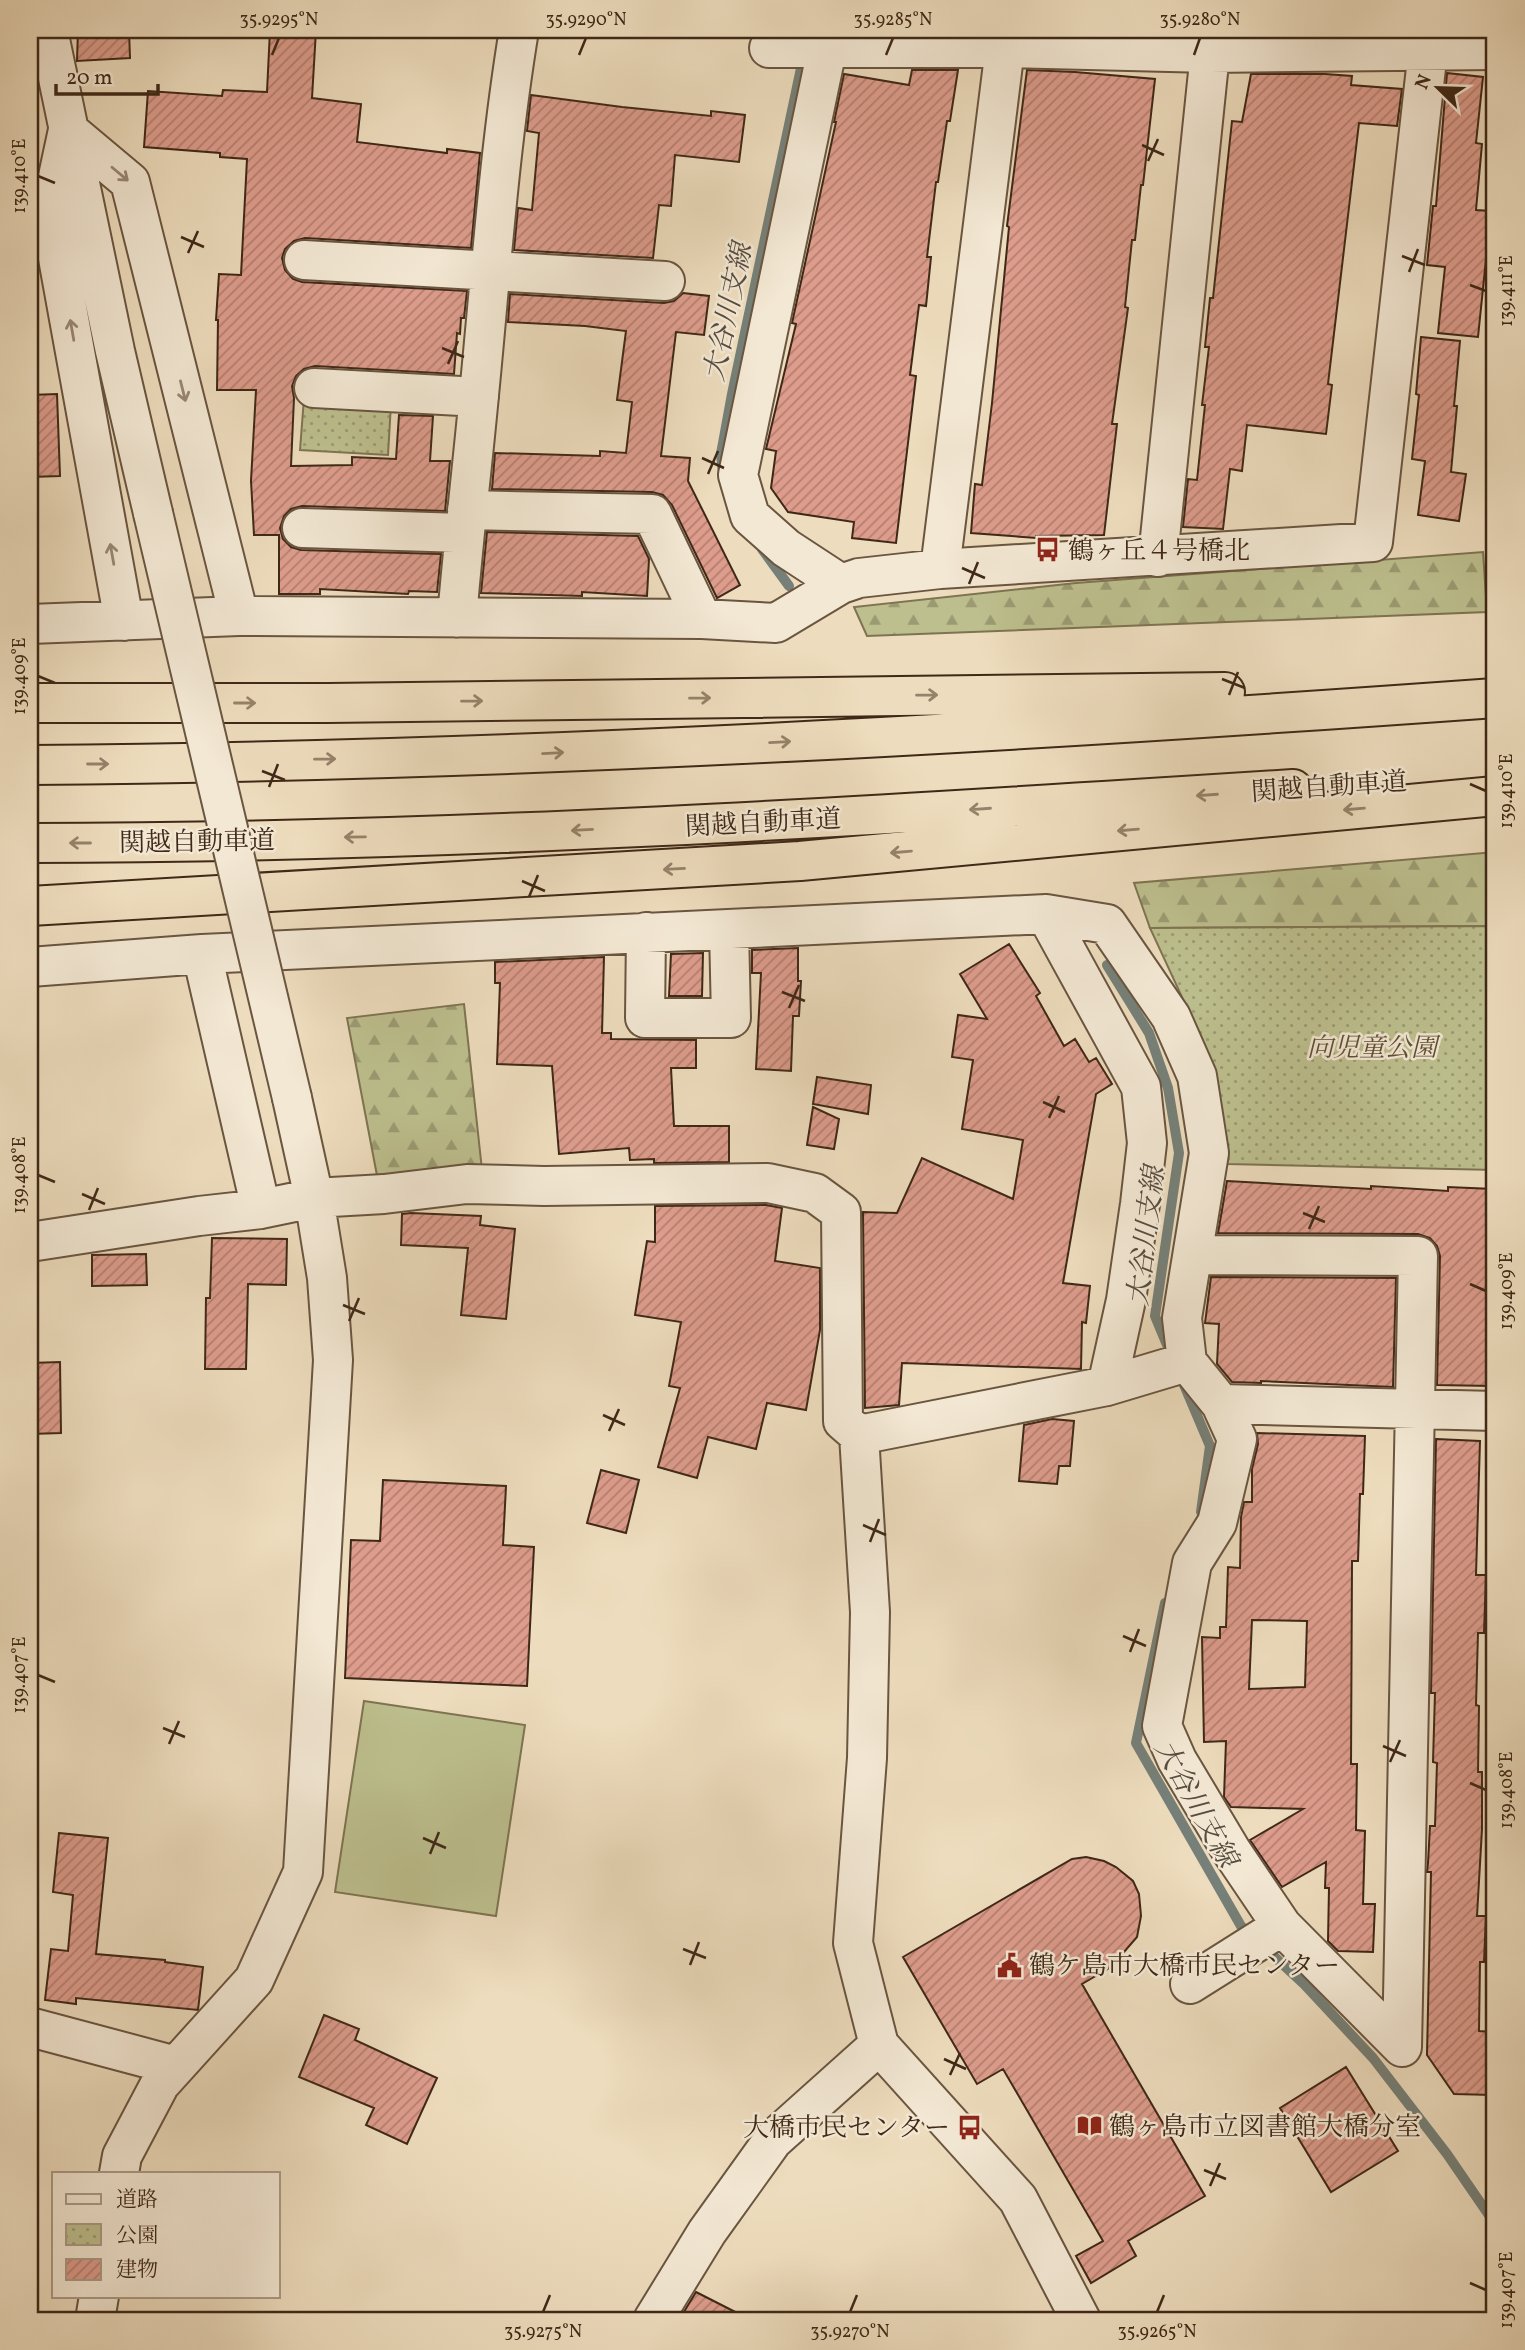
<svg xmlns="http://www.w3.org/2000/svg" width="1525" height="2350" viewBox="0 0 1525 2350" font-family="Vollkorn,'Noto Serif JP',serif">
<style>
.forest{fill:url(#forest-firs);stroke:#7e7452;stroke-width:2}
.park{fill:url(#park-dots);stroke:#7e7452;stroke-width:2}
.pitch{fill:#bdbf8e;stroke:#7e7452;stroke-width:2}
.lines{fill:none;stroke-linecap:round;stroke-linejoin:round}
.stream{stroke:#768078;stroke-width:10}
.building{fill:url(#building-hatch);stroke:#3f2817;stroke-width:2;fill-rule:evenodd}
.minor-casing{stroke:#6a5540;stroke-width:42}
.highway-casing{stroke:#3f2817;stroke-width:42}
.minor{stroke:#f3e8d4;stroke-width:38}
.highway{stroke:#eddcbd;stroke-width:38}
.minor-bridge-casing{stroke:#6a5540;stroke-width:42;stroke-linecap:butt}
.minor-bridge{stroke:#f3e8d4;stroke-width:38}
.oneway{stroke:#998876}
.oneway2{stroke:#96826a}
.ticks{fill:none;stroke:#3f2817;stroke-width:2.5}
.labels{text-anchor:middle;stroke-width:5;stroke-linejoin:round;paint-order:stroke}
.poi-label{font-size:26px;fill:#3f2817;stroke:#f3e8d4;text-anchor:start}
.street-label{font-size:26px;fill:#3f2817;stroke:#f3e8d4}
.park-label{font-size:26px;font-style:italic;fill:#5e4e35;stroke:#f3e8d4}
.water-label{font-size:28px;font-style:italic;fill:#564c40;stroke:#f3e8d4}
.neatline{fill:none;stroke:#3f2817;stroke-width:2.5}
.ticks-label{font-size:18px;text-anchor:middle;fill:#3f2817}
</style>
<defs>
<pattern id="forest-firs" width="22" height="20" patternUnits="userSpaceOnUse" patternTransform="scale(1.75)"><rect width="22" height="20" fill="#bdbf8e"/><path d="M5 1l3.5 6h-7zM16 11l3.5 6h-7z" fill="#9b9b73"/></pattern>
<pattern id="park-dots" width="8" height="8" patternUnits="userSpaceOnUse" patternTransform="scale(1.75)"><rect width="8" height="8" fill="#bdbf8e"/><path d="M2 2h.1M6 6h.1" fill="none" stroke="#9b9b73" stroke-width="1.8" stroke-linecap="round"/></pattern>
<pattern id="building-hatch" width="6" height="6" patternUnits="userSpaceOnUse" patternTransform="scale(1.75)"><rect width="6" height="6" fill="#dd9c8c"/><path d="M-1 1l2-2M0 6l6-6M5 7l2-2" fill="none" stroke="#b57f71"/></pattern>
</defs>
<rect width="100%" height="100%" fill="#eddcbd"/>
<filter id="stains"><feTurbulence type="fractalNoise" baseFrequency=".00286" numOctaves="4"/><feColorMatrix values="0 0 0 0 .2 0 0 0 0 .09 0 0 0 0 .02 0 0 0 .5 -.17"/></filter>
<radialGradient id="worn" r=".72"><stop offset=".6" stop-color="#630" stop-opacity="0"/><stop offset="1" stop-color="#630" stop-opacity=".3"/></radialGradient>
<path class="forest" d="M 1483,552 L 1487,612 L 867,636 L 854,607 L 1076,583 Z
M 1495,852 L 1495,926 L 1150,928 L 1134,883 Z
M 464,1004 L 482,1170 L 379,1186 L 347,1018 Z"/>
<path class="park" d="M 304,398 L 391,404 L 388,455 L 300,450 Z
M 1495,926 L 1495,1170 L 1227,1164 L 1212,1062 L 1150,928 Z"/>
<path class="pitch" d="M 364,1701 L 525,1725 L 496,1916 L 335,1892 Z"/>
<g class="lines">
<path class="stream" d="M 723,474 L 721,454 L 732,394 L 804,54
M 762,549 L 789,586
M 1107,965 L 1149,1033 L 1168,1088 L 1179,1153 L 1155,1316 L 1170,1352
M 1182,1380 L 1210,1446 L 1201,1512
M 1165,1603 L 1136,1743 L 1241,1926 L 1304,1984 L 1373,2058 L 1447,2154 L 1495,2224"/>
</g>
<path class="building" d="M 78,30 L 129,30 L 130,58 L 77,61 Z
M 270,30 L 316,30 L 312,98 L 361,104 L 357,142 L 447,153 L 447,149 L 480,153 L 471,248 L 305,238 L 294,241 L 285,249 L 282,258 L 285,270 L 293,279 L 302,282 L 467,291 L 464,318 L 461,318 L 460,334 L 457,333 L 454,374 L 315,366 L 304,369 L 296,376 L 292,386 L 294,398 L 291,466 L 352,465 L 352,457 L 396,459 L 399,415 L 433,416 L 430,461 L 450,461 L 445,511 L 302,506 L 291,509 L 284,516 L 280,528 L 283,539 L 291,547 L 301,550 L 441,554 L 437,592 L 409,591 L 408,594 L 320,589 L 320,594 L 279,594 L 279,535 L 254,535 L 251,481 L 256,390 L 217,390 L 218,320 L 216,320 L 219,274 L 241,275 L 247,159 L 220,157 L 220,153 L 144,147 L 148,91 L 222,96 L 223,90 L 267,92 Z
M 912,70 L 958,70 L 950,121 L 947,121 L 938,182 L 936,182 L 927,257 L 931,257 L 926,306 L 919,305 L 910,375 L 916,376 L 896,543 L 852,538 L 854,522 L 788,512 L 771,488 L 776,451 L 766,449 L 796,324 L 792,323 L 836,122 L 834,122 L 844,74 L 909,85 Z
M 1027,70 L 1075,72 L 1155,79 L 1143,185 L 1141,185 L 1135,240 L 1132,240 L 1125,307 L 1128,308 L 1112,424 L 1117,424 L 1104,535 L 1036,536 L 1036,538 L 971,533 L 975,484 L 982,485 L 992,403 L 1009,227 L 1007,226 Z
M 1447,73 L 1483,77 L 1476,143 L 1482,144 L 1476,210 L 1491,211 L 1478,337 L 1438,333 L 1445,267 L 1427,265 L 1433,206 L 1436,206 Z
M 1251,74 L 1325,74 L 1352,76 L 1351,85 L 1402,89 L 1397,126 L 1359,123 L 1328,384 L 1332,385 L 1326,434 L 1247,425 L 1242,471 L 1230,469 L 1223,529 L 1183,527 L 1188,479 L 1197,480 L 1205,405 L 1202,405 L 1209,347 L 1205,347 L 1210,298 L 1213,298 L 1232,121 L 1242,122 Z
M 531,95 L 622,107 L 711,116 L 711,111 L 745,115 L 739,162 L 675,155 L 671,206 L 659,205 L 653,258 L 514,250 L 518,208 L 532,210 L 539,133 L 527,131 Z
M 683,293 L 709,296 L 704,335 L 676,332 L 661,456 L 690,458 L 688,481 L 740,585 L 717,598 L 672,505 L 663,495 L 652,492 L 492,489 L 495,453 L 600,456 L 600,451 L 626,453 L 632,402 L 617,400 L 626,331 L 585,326 L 508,322 L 510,294 L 664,303 L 674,301 Z
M 1421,337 L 1460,341 L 1454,406 L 1457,406 L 1451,472 L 1466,474 L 1459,521 L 1418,515 L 1425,461 L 1412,459 L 1419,395 L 1416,394 Z
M 57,394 L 60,476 L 30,477 L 30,395 Z
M 487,532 L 638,536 L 649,559 L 647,596 L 582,592 L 582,596 L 481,593 Z
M 1009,944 L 1040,993 L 1036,996 L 1064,1046 L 1075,1039 L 1089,1062 L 1096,1058 L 1112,1084 L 1096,1094 L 1063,1283 L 1090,1286 L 1086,1323 L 1082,1322 L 1081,1369 L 902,1363 L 899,1405 L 865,1408 L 863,1212 L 897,1213 L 922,1158 L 1013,1199 L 1023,1140 L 962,1129 L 973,1060 L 952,1057 L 958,1015 L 987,1019 L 960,974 Z
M 798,948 L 798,981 L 801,981 L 799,1016 L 793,1016 L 791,1071 L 756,1069 L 761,973 L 752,973 L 752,950 Z
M 703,953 L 702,996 L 669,996 L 671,954 Z
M 604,957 L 602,1033 L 611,1033 L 611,1039 L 696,1040 L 696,1068 L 671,1068 L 674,1126 L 729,1126 L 729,1162 L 654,1163 L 654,1159 L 630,1160 L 629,1148 L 559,1154 L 552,1066 L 497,1064 L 500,983 L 495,983 L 495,962 Z
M 817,1077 L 871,1085 L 868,1114 L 813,1104 Z
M 813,1107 L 839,1119 L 834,1149 L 807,1145 Z
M 1227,1181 L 1371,1189 L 1371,1186 L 1448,1191 L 1448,1187 L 1493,1189 L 1490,1248 L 1493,1248 L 1492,1386 L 1437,1385 L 1440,1256 L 1437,1246 L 1430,1238 L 1418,1234 L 1218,1233 Z
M 766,1205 L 782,1208 L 775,1261 L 820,1268 L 820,1330 L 806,1410 L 767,1403 L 756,1449 L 708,1437 L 697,1478 L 658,1467 L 680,1388 L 669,1386 L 681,1322 L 635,1315 L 647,1241 L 655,1242 L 655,1206 Z
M 411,1213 L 481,1216 L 480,1225 L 515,1229 L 506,1319 L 461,1315 L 468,1248 L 401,1245 L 402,1214 Z
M 212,1238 L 287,1239 L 286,1285 L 248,1284 L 246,1369 L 205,1369 L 206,1298 L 210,1298 Z
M 146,1254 L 147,1285 L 92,1286 L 92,1255 Z
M 1211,1277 L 1396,1278 L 1393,1387 L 1261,1381 L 1261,1383 L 1232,1382 L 1217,1364 L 1219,1324 L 1205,1323 Z
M 60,1362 L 61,1433 L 30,1434 L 30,1363 Z
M 1052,1419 L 1074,1421 L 1070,1466 L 1059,1466 L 1057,1484 L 1019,1481 L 1024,1425 Z
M 1257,1433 L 1365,1436 L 1363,1494 L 1360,1494 L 1358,1561 L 1352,1561 L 1351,1764 L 1357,1764 L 1356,1830 L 1365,1831 L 1363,1904 L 1375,1904 L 1373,1952 L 1338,1951 L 1328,1941 L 1329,1888 L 1325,1888 L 1326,1862 L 1282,1887 L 1250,1840 L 1303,1809 L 1231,1807 L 1224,1797 L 1226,1741 L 1204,1742 L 1202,1637 L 1220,1638 L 1220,1627 L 1226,1627 L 1228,1567 L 1240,1568 L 1241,1517 L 1244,1502 L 1252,1502 L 1252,1469 L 1258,1444 ZM 1252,1620 L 1307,1621 L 1305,1687 L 1249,1689 Z
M 1436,1439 L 1480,1441 L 1476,1575 L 1486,1575 L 1484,1633 L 1478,1633 L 1476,1705 L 1479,1706 L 1478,1772 L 1482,1772 L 1482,1829 L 1477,1916 L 1486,1916 L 1484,1962 L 1480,1962 L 1479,2031 L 1493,2032 L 1492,2095 L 1454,2094 L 1427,2055 L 1431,1872 L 1427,1872 L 1428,1863 L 1430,1826 L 1435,1826 L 1437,1763 L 1433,1762 L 1435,1693 L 1431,1693 Z
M 601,1470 L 639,1480 L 626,1533 L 587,1523 Z
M 383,1480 L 506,1486 L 503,1545 L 534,1547 L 527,1686 L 345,1678 L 351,1540 L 380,1541 Z
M 59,1833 L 108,1838 L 96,1954 L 165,1960 L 165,1962 L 203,1967 L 198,2010 L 76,1998 L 76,2004 L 45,2000 L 51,1949 L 68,1951 L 73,1895 L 53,1892 Z
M 1086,1857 L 1104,1861 L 1116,1867 L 1133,1881 L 1139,1894 L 1141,1916 L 1137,1937 L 1111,1967 L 1082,1984 L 1205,2196 L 1128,2241 L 1136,2256 L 1091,2283 L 1076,2256 L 1103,2241 L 1003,2069 L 977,2084 L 903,1957 L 1072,1859 Z
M 324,2015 L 359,2029 L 355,2040 L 437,2078 L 407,2144 L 366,2125 L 374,2108 L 299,2077 Z
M 1346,2067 L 1398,2151 L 1331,2192 L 1280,2108 Z
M 696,2292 L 751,2320 L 679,2320 Z"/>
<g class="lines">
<defs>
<path id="minor" d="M 48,30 L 115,351 L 153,513
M 831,30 L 738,475 L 750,516 L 786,548 L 841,584
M 769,48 L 1005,48 L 1210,53 L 1495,50
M 304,260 L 665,281
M 314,388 L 479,397
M 467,510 L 652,514 L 702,619
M 302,528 L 463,533
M 1158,557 L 1210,53
M 940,569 L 1005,48
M 457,618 C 463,544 472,470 479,395 C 491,273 499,151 519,30
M 124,621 L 50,214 L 68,130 L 130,182 L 239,616
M 30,624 L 239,616 L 702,619 L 776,623 L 841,584 L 859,578 L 940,569 L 1373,542 L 1428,50 L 1422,30
M 1046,914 L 1141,1087 L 1147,1143 L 1140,1204 L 1126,1300 L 1107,1386
M 646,932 L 645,1018 L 731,1018 L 729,929
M 202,954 L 261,1209
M 30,967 L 202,954 L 1046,914 L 1107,924 L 1171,1017 L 1197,1076 L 1209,1153 L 1182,1318 L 1187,1362 L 1221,1404 L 1237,1439 L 1217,1523 L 1192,1563 L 1162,1726 L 1177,1760 L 1232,1852 L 1282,1926 L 1402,2047
M 30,1242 L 199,1216 L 261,1209 L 314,1198 L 384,1194 L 467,1184 L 544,1186 L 768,1183 L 815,1193 L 841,1212 L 843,1421 L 859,1435 L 870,1612 L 867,1758 L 853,1943 L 879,2045 L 1018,2199 L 1081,2320
M 1193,1255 L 1418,1256 L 1402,2047
M 1221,1404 L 1495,1411
M 859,1435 L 1107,1386 L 1187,1362
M 1190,1984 L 1282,1926
M 30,2027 L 176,2066
M 119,2173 L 122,2156 L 160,2084 L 254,1980 L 303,1872 L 333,1360 L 327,1278 L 314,1198 L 292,1098
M 95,2320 L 99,2296
M 653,2320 L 707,2232 L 773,2140 L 879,2045"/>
<path id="highway" d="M 30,703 L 328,703 L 1225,692
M 30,765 C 519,761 1008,733 1495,698
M 30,843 C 452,843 873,816 1293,789
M 30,906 L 800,861 L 1495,796"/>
</defs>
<use href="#minor" class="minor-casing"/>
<use href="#highway" class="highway-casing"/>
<use href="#minor" class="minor"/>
<use href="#highway" class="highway"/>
<defs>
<path id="minor-bridge" d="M 153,513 L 292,1098"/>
</defs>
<use href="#minor-bridge" class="minor-bridge-casing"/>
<use href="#minor-bridge" class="minor-bridge"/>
</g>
<defs><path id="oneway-shaft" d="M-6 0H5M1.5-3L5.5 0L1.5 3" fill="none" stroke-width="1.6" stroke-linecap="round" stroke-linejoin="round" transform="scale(1.75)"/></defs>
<g class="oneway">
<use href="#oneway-shaft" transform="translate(120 174) rotate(40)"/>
<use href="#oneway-shaft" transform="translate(72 330) rotate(-100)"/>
<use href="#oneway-shaft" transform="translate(183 391) rotate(76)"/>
<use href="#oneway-shaft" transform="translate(112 554) rotate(-100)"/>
</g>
<g class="oneway2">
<use href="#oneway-shaft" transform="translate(927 695) rotate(-1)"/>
<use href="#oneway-shaft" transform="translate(700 698) rotate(-1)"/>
<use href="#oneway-shaft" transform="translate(472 701) rotate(-1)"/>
<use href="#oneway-shaft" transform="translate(245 703)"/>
<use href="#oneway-shaft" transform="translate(780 742) rotate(-3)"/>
<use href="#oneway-shaft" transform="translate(553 753) rotate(-3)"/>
<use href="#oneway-shaft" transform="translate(325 759) rotate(-1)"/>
<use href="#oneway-shaft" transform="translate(98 764)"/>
<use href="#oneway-shaft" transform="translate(1207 795) rotate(176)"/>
<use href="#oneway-shaft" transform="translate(980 809) rotate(176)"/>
<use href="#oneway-shaft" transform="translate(1354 809) rotate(175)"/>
<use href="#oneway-shaft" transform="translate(582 830) rotate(177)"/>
<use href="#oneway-shaft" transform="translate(1128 830) rotate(175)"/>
<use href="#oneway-shaft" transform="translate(355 837) rotate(179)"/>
<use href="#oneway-shaft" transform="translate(80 843) rotate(-180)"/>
<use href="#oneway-shaft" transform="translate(901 852) rotate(175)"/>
<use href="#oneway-shaft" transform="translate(674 869) rotate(177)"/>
</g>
<path class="ticks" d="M 272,55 L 279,38M 579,55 L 586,38M 886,55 L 893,38M 1194,55 L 1200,38M 1142,145 L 1164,155M 1148,161 L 1158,139M 38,176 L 55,183M 181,237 L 204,247M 188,253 L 198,231M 1402,256 L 1425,265M 1409,272 L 1418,249M 1470,285 L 1486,291M 442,348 L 464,357M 448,364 L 458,341M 702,458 L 724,468M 708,474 L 718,451M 962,568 L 985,578M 969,584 L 978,562M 38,676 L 55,683M 1222,679 L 1245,688M 1229,695 L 1238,672M 262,771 L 285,780M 1470,784 L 1486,791M 269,787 L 278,764M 522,881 L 545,891M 529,897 L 538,875M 782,992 L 805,1001M 789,1008 L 799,985M 1043,1102 L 1065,1112M 1049,1118 L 1059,1096M 38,1175 L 55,1182M 82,1194 L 105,1204M 89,1210 L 98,1188M 1303,1213 L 1325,1222M 1309,1229 L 1319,1206M 1470,1284 L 1486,1291M 343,1305 L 365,1314M 349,1321 L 359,1298M 603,1415 L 625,1425M 609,1431 L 619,1409M 863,1525 L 886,1535M 870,1542 L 879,1519M 1123,1636 L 1146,1646M 1130,1652 L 1139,1629M 38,1675 L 55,1682M 163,1728 L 185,1737M 169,1744 L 179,1721M 1383,1746 L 1406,1756M 1390,1762 L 1400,1740M 1470,1783 L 1486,1790M 423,1838 L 446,1848M 430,1854 L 439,1832M 683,1949 L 706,1958M 690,1965 L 699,1942M 944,2059 L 966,2069M 950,2075 L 960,2053M 1204,2170 L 1226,2179M 1210,2186 L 1220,2163M 1470,2283 L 1486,2290M 543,2312 L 550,2295M 850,2312 L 857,2295M 1157,2312 L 1164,2295"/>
<defs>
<symbol id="bus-bare" viewBox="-9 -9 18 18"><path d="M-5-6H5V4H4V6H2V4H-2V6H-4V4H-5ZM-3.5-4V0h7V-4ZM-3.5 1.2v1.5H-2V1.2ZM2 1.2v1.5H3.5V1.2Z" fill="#8f2418" stroke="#f3e8d4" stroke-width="2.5" paint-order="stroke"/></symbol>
<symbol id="civic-bare" viewBox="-9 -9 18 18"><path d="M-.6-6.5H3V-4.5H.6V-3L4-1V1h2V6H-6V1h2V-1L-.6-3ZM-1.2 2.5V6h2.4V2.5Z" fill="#8f2418" stroke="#f3e8d4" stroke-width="2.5" paint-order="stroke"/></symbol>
<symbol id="library-bare" viewBox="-9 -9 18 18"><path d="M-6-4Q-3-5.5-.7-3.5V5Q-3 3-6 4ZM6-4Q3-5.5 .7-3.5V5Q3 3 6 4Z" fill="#8f2418" stroke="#f3e8d4" stroke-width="2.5" paint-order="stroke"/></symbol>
</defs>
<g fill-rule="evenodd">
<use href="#bus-bare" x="1030" y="532" width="35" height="35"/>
<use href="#civic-bare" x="992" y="1948" width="35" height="35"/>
<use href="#library-bare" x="1072" y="2108" width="35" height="35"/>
<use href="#bus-bare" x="952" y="2110" width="35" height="35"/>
</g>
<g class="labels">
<g class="poi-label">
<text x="1068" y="559">鶴ヶ丘４号橋北</text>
<text x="1029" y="1974">鶴ケ島市大橋市民センター</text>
<text x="1109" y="2135">鶴ヶ島市立図書館大橋分室</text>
<text x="950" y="2136" text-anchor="end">大橋市民センター</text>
</g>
<g class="street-label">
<text transform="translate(1329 786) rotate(-4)" y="9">関越自動車道</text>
<text transform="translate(763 822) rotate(-3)" y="9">関越自動車道</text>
<text transform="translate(197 841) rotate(-1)" y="9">関越自動車道</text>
</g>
<g class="park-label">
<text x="1372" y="1056">向児童公園</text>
</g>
<g class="water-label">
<text transform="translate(727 312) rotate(-78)" y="10">大谷川支線</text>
<text transform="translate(1145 1236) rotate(-83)" y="10">大谷川支線</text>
<text transform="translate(1197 1803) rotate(61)" y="10">大谷川支線</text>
</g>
</g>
<rect width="1525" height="2350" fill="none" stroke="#eddcbd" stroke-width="77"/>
<rect x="52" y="2172" width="228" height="126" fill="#f3e8d4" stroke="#ab9b88" stroke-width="2"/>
<rect x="66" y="2194" width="35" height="10" fill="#f3e8d4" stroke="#ab9b88" stroke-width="2"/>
<text x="116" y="2206" font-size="21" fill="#3f2817">道路</text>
<rect x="66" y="2224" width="35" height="21" fill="url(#park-dots)" stroke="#ab9b88" stroke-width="2"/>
<text x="116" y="2242" font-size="21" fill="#3f2817">公園</text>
<rect x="66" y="2259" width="35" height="21" fill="url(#building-hatch)" stroke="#ab9b88" stroke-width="2"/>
<text x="116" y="2276" font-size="21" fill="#3f2817">建物</text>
<g transform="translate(1438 88) rotate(293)" stroke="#f3e8d4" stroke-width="5" paint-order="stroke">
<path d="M0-5L12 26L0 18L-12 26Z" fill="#3f2817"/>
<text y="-10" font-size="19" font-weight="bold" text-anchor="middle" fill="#3f2817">N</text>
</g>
<path d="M56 84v10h102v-10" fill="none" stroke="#3f2817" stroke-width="3.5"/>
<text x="66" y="84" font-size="21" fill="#3f2817" stroke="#f3e8d4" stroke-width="5" paint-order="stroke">20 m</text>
<rect x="38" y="38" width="1448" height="2274" class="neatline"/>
<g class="ticks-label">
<text x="279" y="25">35.9295°N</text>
<text x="586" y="25">35.9290°N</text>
<text x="893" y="25">35.9285°N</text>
<text x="1200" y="25">35.9280°N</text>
<text transform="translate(19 176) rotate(-90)" y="6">139.410°E</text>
<text transform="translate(1506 291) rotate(-90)" y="6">139.411°E</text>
<text transform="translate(19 676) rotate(-90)" y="6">139.409°E</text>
<text transform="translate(1506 791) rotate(-90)" y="6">139.410°E</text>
<text transform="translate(19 1175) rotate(-90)" y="6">139.408°E</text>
<text transform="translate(1506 1291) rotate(-90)" y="6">139.409°E</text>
<text transform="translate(19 1675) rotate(-90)" y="6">139.407°E</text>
<text transform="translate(1506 1790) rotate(-90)" y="6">139.408°E</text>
<text transform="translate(1506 2290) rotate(-90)" y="6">139.407°E</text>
<text x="543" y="2337">35.9275°N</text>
<text x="850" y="2337">35.9270°N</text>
<text x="1157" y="2337">35.9265°N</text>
</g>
<rect width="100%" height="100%" filter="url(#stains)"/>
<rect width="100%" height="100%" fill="url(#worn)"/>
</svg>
